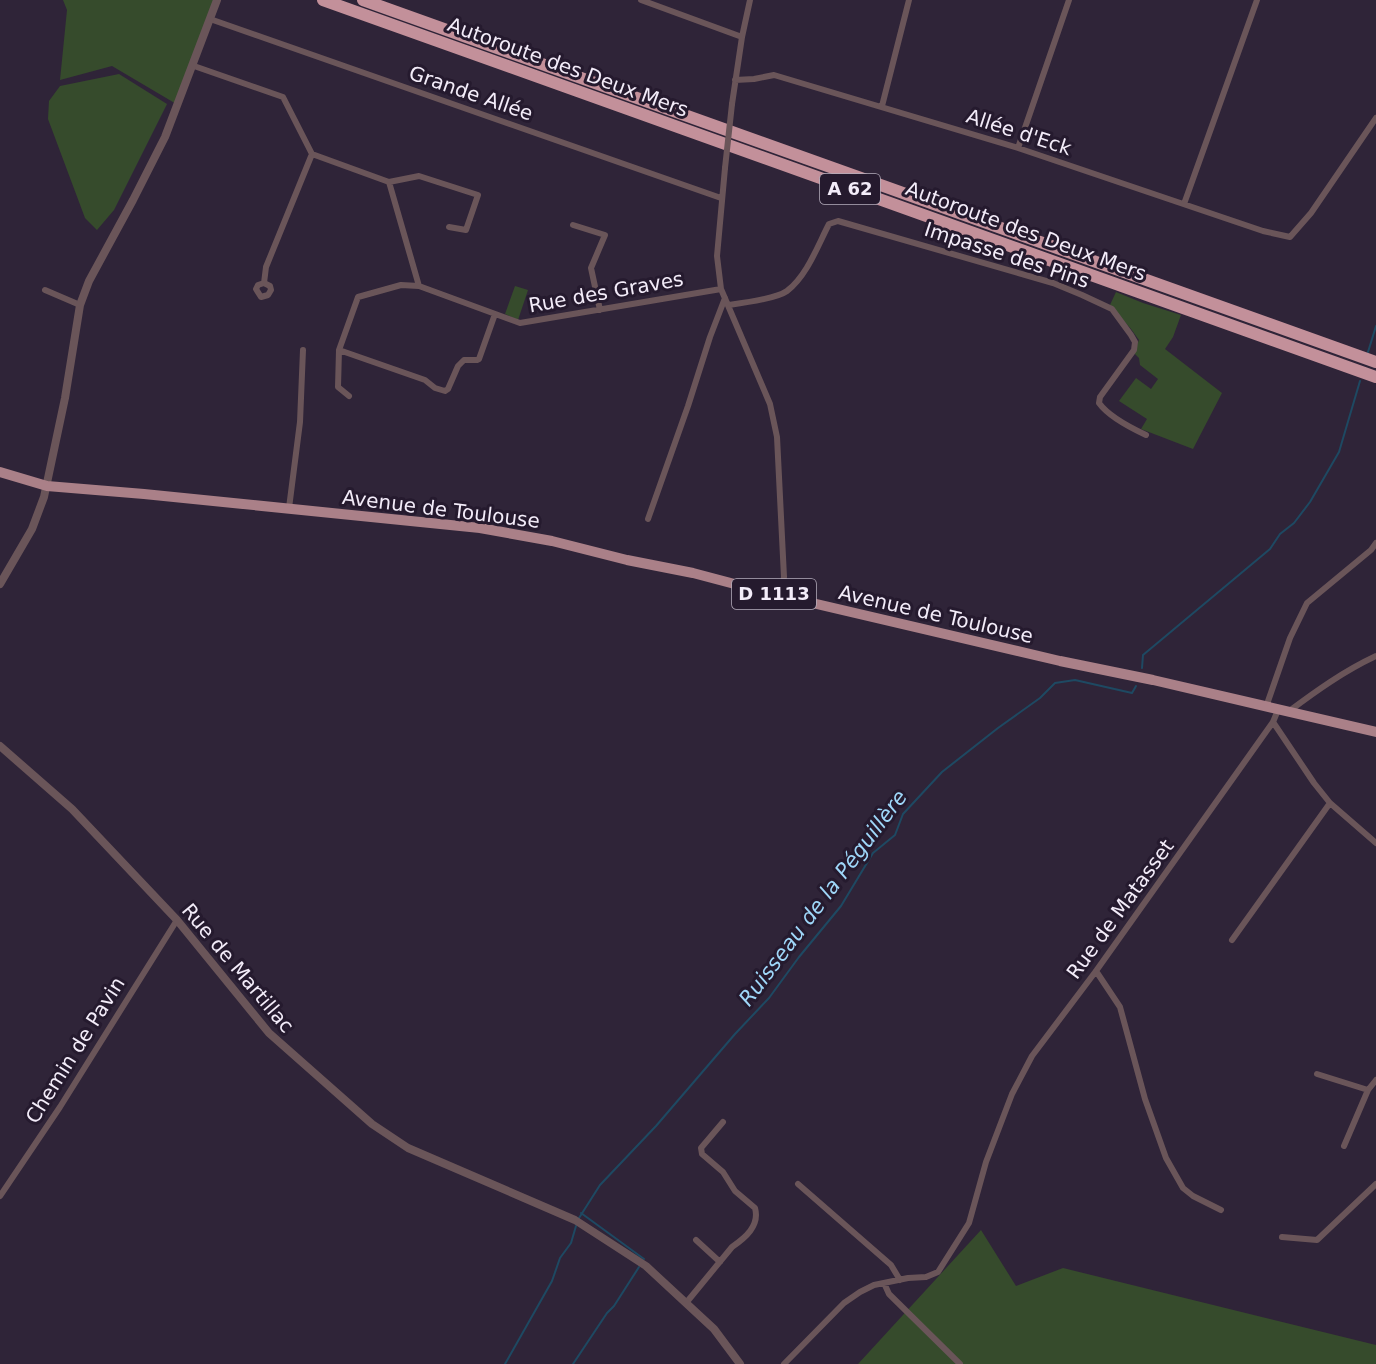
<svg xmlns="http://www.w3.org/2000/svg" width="1376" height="1364" viewBox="0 0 1376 1364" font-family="'DejaVu Sans',sans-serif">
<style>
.green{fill:#364b2c}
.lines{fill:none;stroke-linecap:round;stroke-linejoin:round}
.stream{stroke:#1e4962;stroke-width:2}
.minor{stroke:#6a5559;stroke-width:6}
.tertiary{stroke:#6a5559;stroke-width:8}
.primary{stroke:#aa8088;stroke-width:10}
.motorway{stroke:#c3909a;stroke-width:12}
.minor-bridge{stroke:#6a5559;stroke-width:6}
.labels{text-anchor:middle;stroke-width:6;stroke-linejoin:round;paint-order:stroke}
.shield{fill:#251a2e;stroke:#b5adbc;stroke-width:1.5}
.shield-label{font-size:18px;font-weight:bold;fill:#f3ecf9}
.street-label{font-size:20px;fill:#f3ecf9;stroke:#251a2e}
.water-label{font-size:21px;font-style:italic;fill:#9fd7f9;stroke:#251a2e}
</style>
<rect width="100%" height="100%" fill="#2f2438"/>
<path class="green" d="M 63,0 L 217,0 L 178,105 L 112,66 L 60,80 L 67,10 Z
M 119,74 L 167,104 L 114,210 L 97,230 L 85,218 L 48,119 L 49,101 L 60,86 Z
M 515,286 L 528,290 L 518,320 L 505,314 Z
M 1116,292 L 1143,303 L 1181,315 L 1173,337 L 1165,349 L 1222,393 L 1193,449 L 1141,429 L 1147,419 L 1119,401 L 1136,378 L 1151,389 L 1158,379 L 1140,365 L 1139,358 L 1134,353 L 1139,340 L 1131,329 L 1110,305 Z
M 981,1230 L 1016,1286 L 1063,1268 L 1376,1345 L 1376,1364 L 858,1364 Z"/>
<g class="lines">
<path class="stream" d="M 1368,352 L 1376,326
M 1142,668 L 1143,655 L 1270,549 L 1280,534 L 1294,523 L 1310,502 L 1339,452 L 1360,381
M 581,1213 L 644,1259
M 579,1218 L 600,1185 L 656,1126 L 735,1034 L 769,998 L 799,957 L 841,906 L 873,853 L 895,835 L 903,814 L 942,772 L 998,728 L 1040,698 L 1055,683 L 1075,680 L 1132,693 L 1136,686
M 505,1364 L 552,1281 L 560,1258 L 571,1243 L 576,1226
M 573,1364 L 607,1313 L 614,1306 L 639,1267"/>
<path class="minor" d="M 641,0 L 742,37
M 210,19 L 721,198
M 194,66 L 283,97 L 312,154 L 389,182 L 419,286 L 520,323 L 721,289
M 735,80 L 754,79 L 774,75 L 1018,148 L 1263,231 L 1290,237 L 1311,213 L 1376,118
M 732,104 L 742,37 L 750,0
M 882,106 L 909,0
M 1018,148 L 1069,0
M 725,168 L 717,256 L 721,289 L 770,404 L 777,437 L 784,577 L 780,596
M 389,182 L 419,176 L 478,195 L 466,230 L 449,227
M 1184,204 L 1257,0
M 573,225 L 605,235 L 591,268 L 600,310
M 264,283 L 270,286 L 271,290 L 268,295 L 261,297 L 256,289 L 258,285 L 264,283 L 266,267 L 312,154
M 45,290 L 80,305
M 728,305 C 743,303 776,299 787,291 C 807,276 818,245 829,224 L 838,221 L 1053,283 L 1082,295 L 1112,309 L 1131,335 L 1135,342 L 1134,350 L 1100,397 L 1099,403 C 1109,417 1131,428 1146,435
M 339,350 L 425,380 L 435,388 L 445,391 L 448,389 L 458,366 L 464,360 L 477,360 L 479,359 L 495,314
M 349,396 L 338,387 L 339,350 L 358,297 L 401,285 L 419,286
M 289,508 L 300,422 L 303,350
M 648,519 L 688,406 L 710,337 L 725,298
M 1266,707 L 1290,638 L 1307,603 L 1371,550 L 1376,543
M 1288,712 C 1316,691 1344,671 1376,656
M 1273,722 L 1314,783 L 1330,803 L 1376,843
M 1232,940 L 1330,803
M 1096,971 L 1120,1007 L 1145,1099 L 1166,1158 L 1183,1188 L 1193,1196 L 1221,1210
M 1317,1074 L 1368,1090 L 1376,1080
M 1344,1146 L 1368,1090
M 798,1184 L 891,1265 L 900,1280
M 0,1196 L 60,1107 L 177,920
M 1282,1237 L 1317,1240 L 1376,1184
M 696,1240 L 720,1262
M 884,1283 L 889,1294 L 960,1364
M 686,1303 L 732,1247 C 745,1238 760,1226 755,1208 L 735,1191 L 723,1172 L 702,1154 L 701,1148 L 723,1122
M 784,1364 L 844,1303 L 860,1292 L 874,1285 L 908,1278 L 926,1277 L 938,1272 L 969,1223 L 986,1162 L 1012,1094 L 1032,1056 L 1096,971 L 1273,722 L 1278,710"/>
<path class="tertiary" d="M 0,584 L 32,529 L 44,497 L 65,398 L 80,305 L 89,281 L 133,200 L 165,137 L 217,0
M 0,746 L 72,809 L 177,920 L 269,1033 L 372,1124 L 408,1148 L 575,1220 L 646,1266 L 714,1329 L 740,1364"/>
<path class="primary" d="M 0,472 L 47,486 L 144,494 L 480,528 L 552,541 L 627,560 L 693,573 L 761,591 L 1060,661 L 1153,680 L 1376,732"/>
<path class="motorway" d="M 323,0 L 1376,377
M 363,0 L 1376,362"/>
<path class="minor-bridge" d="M 725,168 L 732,104"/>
</g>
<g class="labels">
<g class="shield">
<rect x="820" y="174" width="60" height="30" rx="4.5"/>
<rect x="732" y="579" width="84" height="30" rx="4.5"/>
</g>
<g class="shield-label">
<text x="850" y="195">A 62</text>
<text x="774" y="600">D 1113</text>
</g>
<g class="street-label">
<text transform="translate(568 67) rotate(20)" y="7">Autoroute des Deux Mers</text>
<text transform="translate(471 93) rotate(19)" y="7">Grande Allée</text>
<text transform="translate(1019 132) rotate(18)" y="7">Allée d'Eck</text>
<text transform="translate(1026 231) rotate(20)" y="7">Autoroute des Deux Mers</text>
<text transform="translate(1007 255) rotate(18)" y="7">Impasse des Pins</text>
<text transform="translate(606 292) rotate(-10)" y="7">Rue des Graves</text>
<text transform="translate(441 509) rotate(7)" y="7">Avenue de Toulouse</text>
<text transform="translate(936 614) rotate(13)" y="7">Avenue de Toulouse</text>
<text transform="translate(1120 909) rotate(-54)" y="7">Rue de Matasset</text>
<text transform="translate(238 968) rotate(50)" y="7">Rue de Martillac</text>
<text transform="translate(75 1050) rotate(-58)" y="7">Chemin de Pavin</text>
</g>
<g class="water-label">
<text transform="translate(823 898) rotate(-53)" y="7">Ruisseau de la Péguillère</text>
</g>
</g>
</svg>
